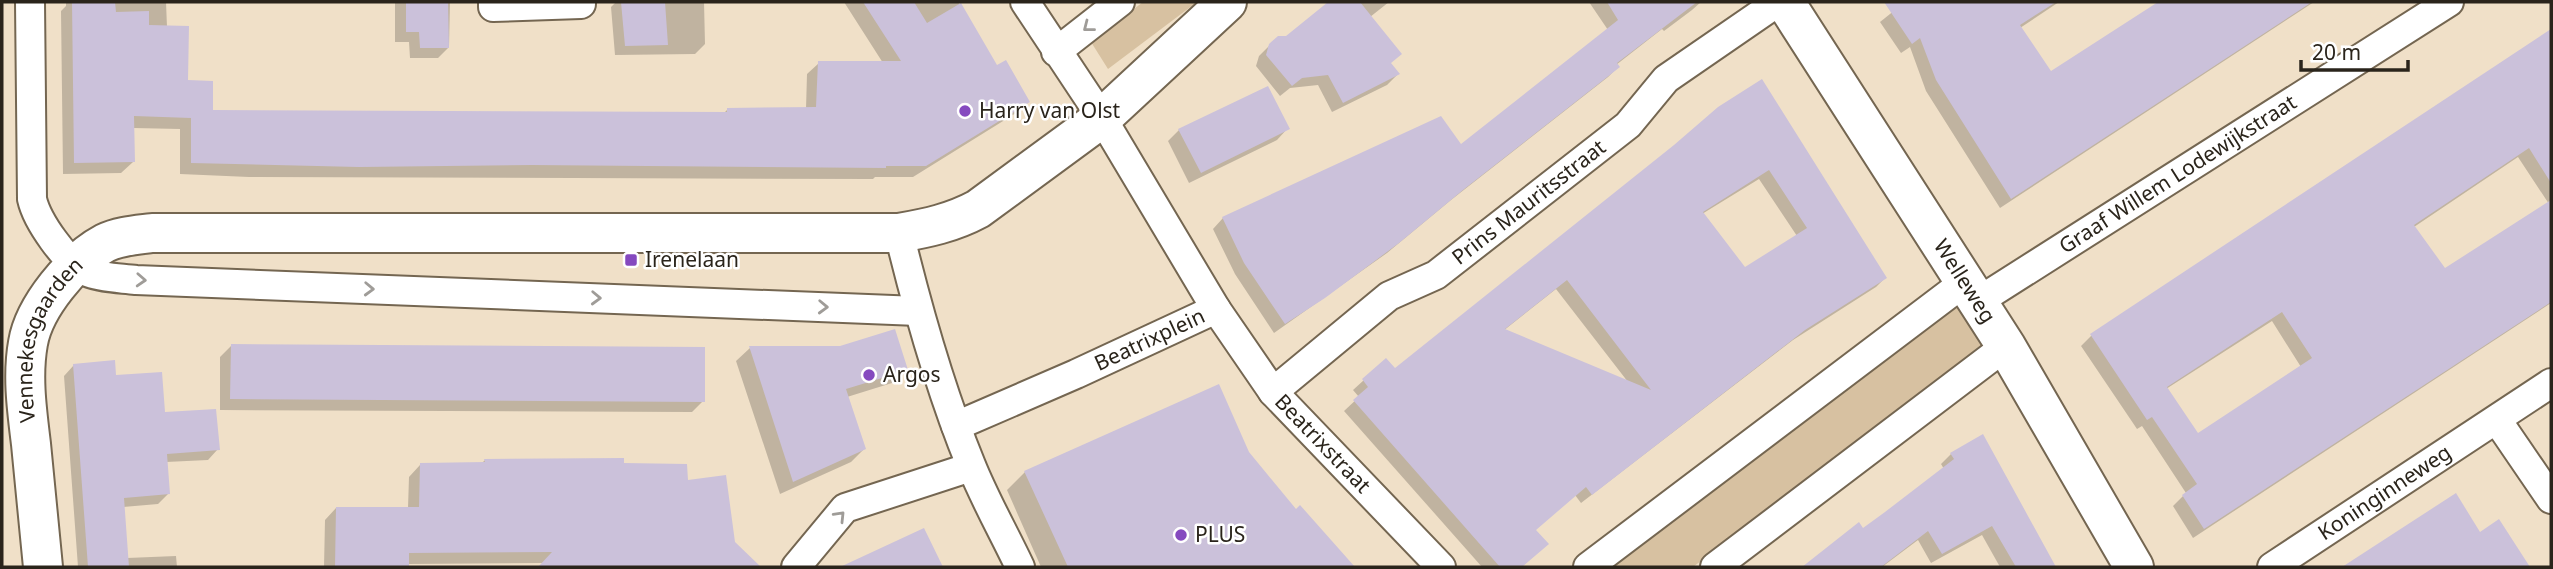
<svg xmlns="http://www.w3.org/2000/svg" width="2553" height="569" viewBox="0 0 2553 569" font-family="'Noto Sans',sans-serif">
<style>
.green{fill:#d7c1a1}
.shadow{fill:#0003;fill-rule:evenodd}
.building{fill:#cbc1da;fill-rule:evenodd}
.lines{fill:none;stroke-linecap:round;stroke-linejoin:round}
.street-casing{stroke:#746651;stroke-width:32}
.secondary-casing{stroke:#746651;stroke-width:42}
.street{stroke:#fff;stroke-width:28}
.secondary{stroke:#fff;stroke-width:38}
.oneway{stroke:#9f9c98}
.poi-dot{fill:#8549bf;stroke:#fff;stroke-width:2.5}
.labels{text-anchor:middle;stroke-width:5;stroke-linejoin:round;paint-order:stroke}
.poi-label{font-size:21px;fill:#2a241b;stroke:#fff;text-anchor:start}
.street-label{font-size:21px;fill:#2a241b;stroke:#fff}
</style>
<rect width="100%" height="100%" fill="#f0e0c8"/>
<path class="green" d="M 1143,2 L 1197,2 L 1108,69 L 1091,42 Z
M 1955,293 L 1986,343 L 1693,567 L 1600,567 Z"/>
<path class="shadow" d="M 66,2 L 166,2 L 167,27 L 186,82 L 211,112 L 723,114 L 727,110 L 806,109 L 807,74 L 819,63 L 883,63 L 844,2 L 958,2 L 997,68 L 1028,101 L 1016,113 L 913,177 L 875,177 L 873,179 L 249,177 L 180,174 L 180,129 L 133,128 L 133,162 L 121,173 L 63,174 L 61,11 L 66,6 Z
M 395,2 L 450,2 L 449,47 L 438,58 L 410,58 L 409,42 L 395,42 Z
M 616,2 L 704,2 L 705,44 L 695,54 L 615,55 L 611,7 Z
M 1333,2 L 1389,2 L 1370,17 L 1390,64 L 1398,74 L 1387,85 L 1332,112 L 1318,85 L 1290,88 L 1280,96 L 1256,66 L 1259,56 L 1270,45 L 1286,38 Z
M 1589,2 L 1701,2 L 1692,10 L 1664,31 L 1662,29 L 1616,65 L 1618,67 L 1608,77 L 1451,200 L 1387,253 L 1274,333 L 1235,274 L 1213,229 L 1223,218 L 1461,146 L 1608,30 Z
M 1905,2 L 2059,2 L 2020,28 L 2050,73 L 2160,2 L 2186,2 L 2202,25 L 2238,2 L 2314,2 L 2000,208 L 1926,91 L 1910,47 L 1901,53 L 1880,22 Z
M 2551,31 L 2551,303 L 2193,538 L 2173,506 L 2186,493 L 2142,426 L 2137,429 L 2081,346 L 2091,336 ZM 2518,157 L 2549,204 L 2446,272 L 2414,227 ZM 2272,321 L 2301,367 L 2197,435 L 2166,389 Z
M 1719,109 L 1885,278 L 1876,287 L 1793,340 L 1581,503 L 1575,495 L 1534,530 L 1537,553 L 1521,567 L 1482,567 L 1344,411 L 1359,397 L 1353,390 L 1386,360 L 1395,370 L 1675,146 ZM 1759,179 L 1797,236 L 1744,270 L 1702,214 ZM 1556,289 L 1628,382 L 1503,331 Z
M 1288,128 L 1277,140 L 1189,183 L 1168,141 L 1179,130 Z
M 231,346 L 703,401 L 692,412 L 220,410 L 220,357 Z
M 750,348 L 841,348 L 906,369 L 892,383 L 847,397 L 864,449 L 851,462 L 780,494 L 736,361 Z
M 74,365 L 114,377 L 163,414 L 218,449 L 208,460 L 166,462 L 168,494 L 158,504 L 123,507 L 127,558 L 176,556 L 177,567 L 78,567 L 64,376 Z
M 1982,437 L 2055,567 L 2000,567 L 1982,535 L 1931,563 L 1918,540 L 1882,567 L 1803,567 L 1859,525 L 1863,530 L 1944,469 L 1941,464 L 1951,454 Z
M 1248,453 L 1296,511 L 1300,508 L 1352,567 L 1041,567 L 1007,490 L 1025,472 Z
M 485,460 L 622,465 L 687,482 L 733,543 L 745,554 L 732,567 L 540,567 L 543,563 L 407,564 L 407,567 L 324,567 L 325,520 L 336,508 L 408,508 L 409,477 L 420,465 L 481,464 Z
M 2455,496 L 2480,534 L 2499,522 L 2528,567 L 2417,567 L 2414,563 L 2407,567 L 2347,567 Z"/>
<path class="building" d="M 72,2 L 115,2 L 116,12 L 149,11 L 149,25 L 189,26 L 188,80 L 213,81 L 213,110 L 727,112 L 727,108 L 816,107 L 818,61 L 901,61 L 863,2 L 914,2 L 927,23 L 961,3 L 997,65 L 1006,60 L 1030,102 L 926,166 L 886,166 L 886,168 L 532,165 L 359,167 L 191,163 L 191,118 L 134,116 L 135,162 L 74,163 Z
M 406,2 L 448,2 L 449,48 L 420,48 L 419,32 L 406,32 Z
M 621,2 L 665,2 L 668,45 L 625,46 Z
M 1328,2 L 1360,2 L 1402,54 L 1391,63 L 1400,74 L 1343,103 L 1328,75 L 1302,78 L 1292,86 L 1266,55 L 1269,44 L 1278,36 L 1286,36 Z
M 1607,2 L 1697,2 L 1617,63 L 1620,67 L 1463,190 L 1399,243 L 1325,298 L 1285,324 L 1244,263 L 1222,217 L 1441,116 L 1461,144 L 1618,20 Z
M 1884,2 L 2056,2 L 2020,25 L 2051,71 L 2158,2 L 2312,2 L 2011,199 L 1936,80 L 1920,38 L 1912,44 Z
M 2551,29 L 2551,183 L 2529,148 L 2414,225 L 2445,268 L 2551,200 L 2551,302 L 2204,529 L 2182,495 L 2197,484 L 2152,417 L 2147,420 L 2090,334 ZM 2282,312 L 2312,358 L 2198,433 L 2167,387 Z
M 1762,79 L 1887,278 L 1805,330 L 1592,495 L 1586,487 L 1536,530 L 1549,544 L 1522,567 L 1500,567 L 1353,400 L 1368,387 L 1362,379 L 1386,358 L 1395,368 L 1674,145 L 1718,107 ZM 1769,170 L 1807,228 L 1745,267 L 1703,212 ZM 1567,280 L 1651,390 L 1505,329 Z
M 1268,86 L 1290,129 L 1201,173 L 1178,129 Z
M 895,329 L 908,370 L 846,389 L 866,449 L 793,482 L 749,346 L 840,346 Z
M 231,344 L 705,347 L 705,402 L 230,399 Z
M 115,360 L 116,375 L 162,372 L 165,412 L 216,409 L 220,450 L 167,454 L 170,494 L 124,498 L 129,567 L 88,567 L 73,364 Z
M 1219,384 L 1249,452 L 1296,509 L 1300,505 L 1355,567 L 1068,567 L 1024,471 Z
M 1983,434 L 2056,567 L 2016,567 L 1992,526 L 1942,554 L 1928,531 L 1881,567 L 1802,567 L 1859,522 L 1863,528 L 1885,512 L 1954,459 L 1950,453 Z
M 624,458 L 624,463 L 687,464 L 688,480 L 726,475 L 735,542 L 761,567 L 538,567 L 552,552 L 409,553 L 409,567 L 335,567 L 336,507 L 419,507 L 420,463 L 485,462 L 484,459 Z
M 2456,493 L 2480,532 L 2499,519 L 2530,567 L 2342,567 Z
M 924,528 L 943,567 L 840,567 Z"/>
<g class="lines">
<defs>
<g id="street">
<path d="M 30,2 L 32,199 C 37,221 66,263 87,272 C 101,278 120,278 136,280 L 918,311"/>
<path d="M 493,2 L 493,7 L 581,4 L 581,2"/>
<path id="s1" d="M 1025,2 L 1102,118 L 1216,309 L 1273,392 L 1441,567"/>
<path d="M 1056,52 L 1120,2"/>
<path d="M 899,233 C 918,311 940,390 971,465 C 985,500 1004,533 1020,567"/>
<path id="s2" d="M 1977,302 L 2449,2"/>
<path id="s3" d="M 1273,392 L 1389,296 L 1436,275 L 1628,125 L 1666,79 L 1778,2"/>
<path d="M 2497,420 L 2551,499"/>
<path id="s4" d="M 956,426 L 1076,374 L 1216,309"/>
<path d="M 796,567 L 845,508 L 971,467"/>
<path d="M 1588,567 L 1966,281"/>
<path d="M 1715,567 L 2006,346"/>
<path id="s5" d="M 2272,567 L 2551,383"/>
</g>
<g id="secondary">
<path id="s6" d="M 1785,2 L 2006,346 L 2134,567"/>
<path id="s7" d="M 43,567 C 39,526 35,485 31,444 C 27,411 22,376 28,343 C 34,307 73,260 105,243 C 119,236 136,235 152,233 L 899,233 C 927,228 952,223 978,209 L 1102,118 L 1227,2"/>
</g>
</defs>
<use href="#street" class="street-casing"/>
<use href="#secondary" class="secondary-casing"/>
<use href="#street" class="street"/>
<use href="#secondary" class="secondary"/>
</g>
<defs><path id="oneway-chevron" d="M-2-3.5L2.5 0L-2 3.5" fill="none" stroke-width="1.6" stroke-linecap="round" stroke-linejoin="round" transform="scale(1.75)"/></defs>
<g class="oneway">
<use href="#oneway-chevron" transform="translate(1088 27) rotate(142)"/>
<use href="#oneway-chevron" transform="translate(141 280) rotate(3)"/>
<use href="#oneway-chevron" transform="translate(369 289) rotate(2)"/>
<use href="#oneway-chevron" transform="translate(596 298) rotate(2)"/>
<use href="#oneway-chevron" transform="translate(823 307) rotate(2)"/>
<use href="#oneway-chevron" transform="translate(840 516) rotate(-46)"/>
</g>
<g class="poi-dot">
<circle cx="965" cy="111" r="7"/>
<rect x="624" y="253" width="14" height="14" rx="3.5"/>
<circle cx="869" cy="375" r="7"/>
<circle cx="1181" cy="535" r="7"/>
</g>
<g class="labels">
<g class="poi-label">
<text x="979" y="118">Harry van Olst</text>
<text x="645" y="267">Irenelaan</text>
<text x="883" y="382">Argos</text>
<text x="1195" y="542">PLUS</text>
</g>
<g class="street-label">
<text dy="7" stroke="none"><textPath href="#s2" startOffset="238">Graaf Willem Lodewijkstraat</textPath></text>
<text dy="7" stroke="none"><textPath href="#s3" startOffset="320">Prins Mauritsstraat</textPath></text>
<text dy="7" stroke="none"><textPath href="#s6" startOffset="332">Welleweg</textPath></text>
<text dy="7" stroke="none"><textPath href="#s4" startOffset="212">Beatrixplein</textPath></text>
<text dy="7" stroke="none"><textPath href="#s7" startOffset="234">Vennekesgaarden</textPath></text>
<text dy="7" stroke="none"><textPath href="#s1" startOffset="534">Beatrixstraat</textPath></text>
<text dy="7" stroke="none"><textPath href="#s5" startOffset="135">Koninginneweg</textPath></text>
</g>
</g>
<rect width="2553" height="569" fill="none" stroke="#2a241b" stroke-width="7"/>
<path d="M2301 60v10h107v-10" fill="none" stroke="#2a241b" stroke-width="3.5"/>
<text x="2312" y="60" font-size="21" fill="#2a241b" stroke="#ffffff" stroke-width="5" paint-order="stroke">20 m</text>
</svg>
